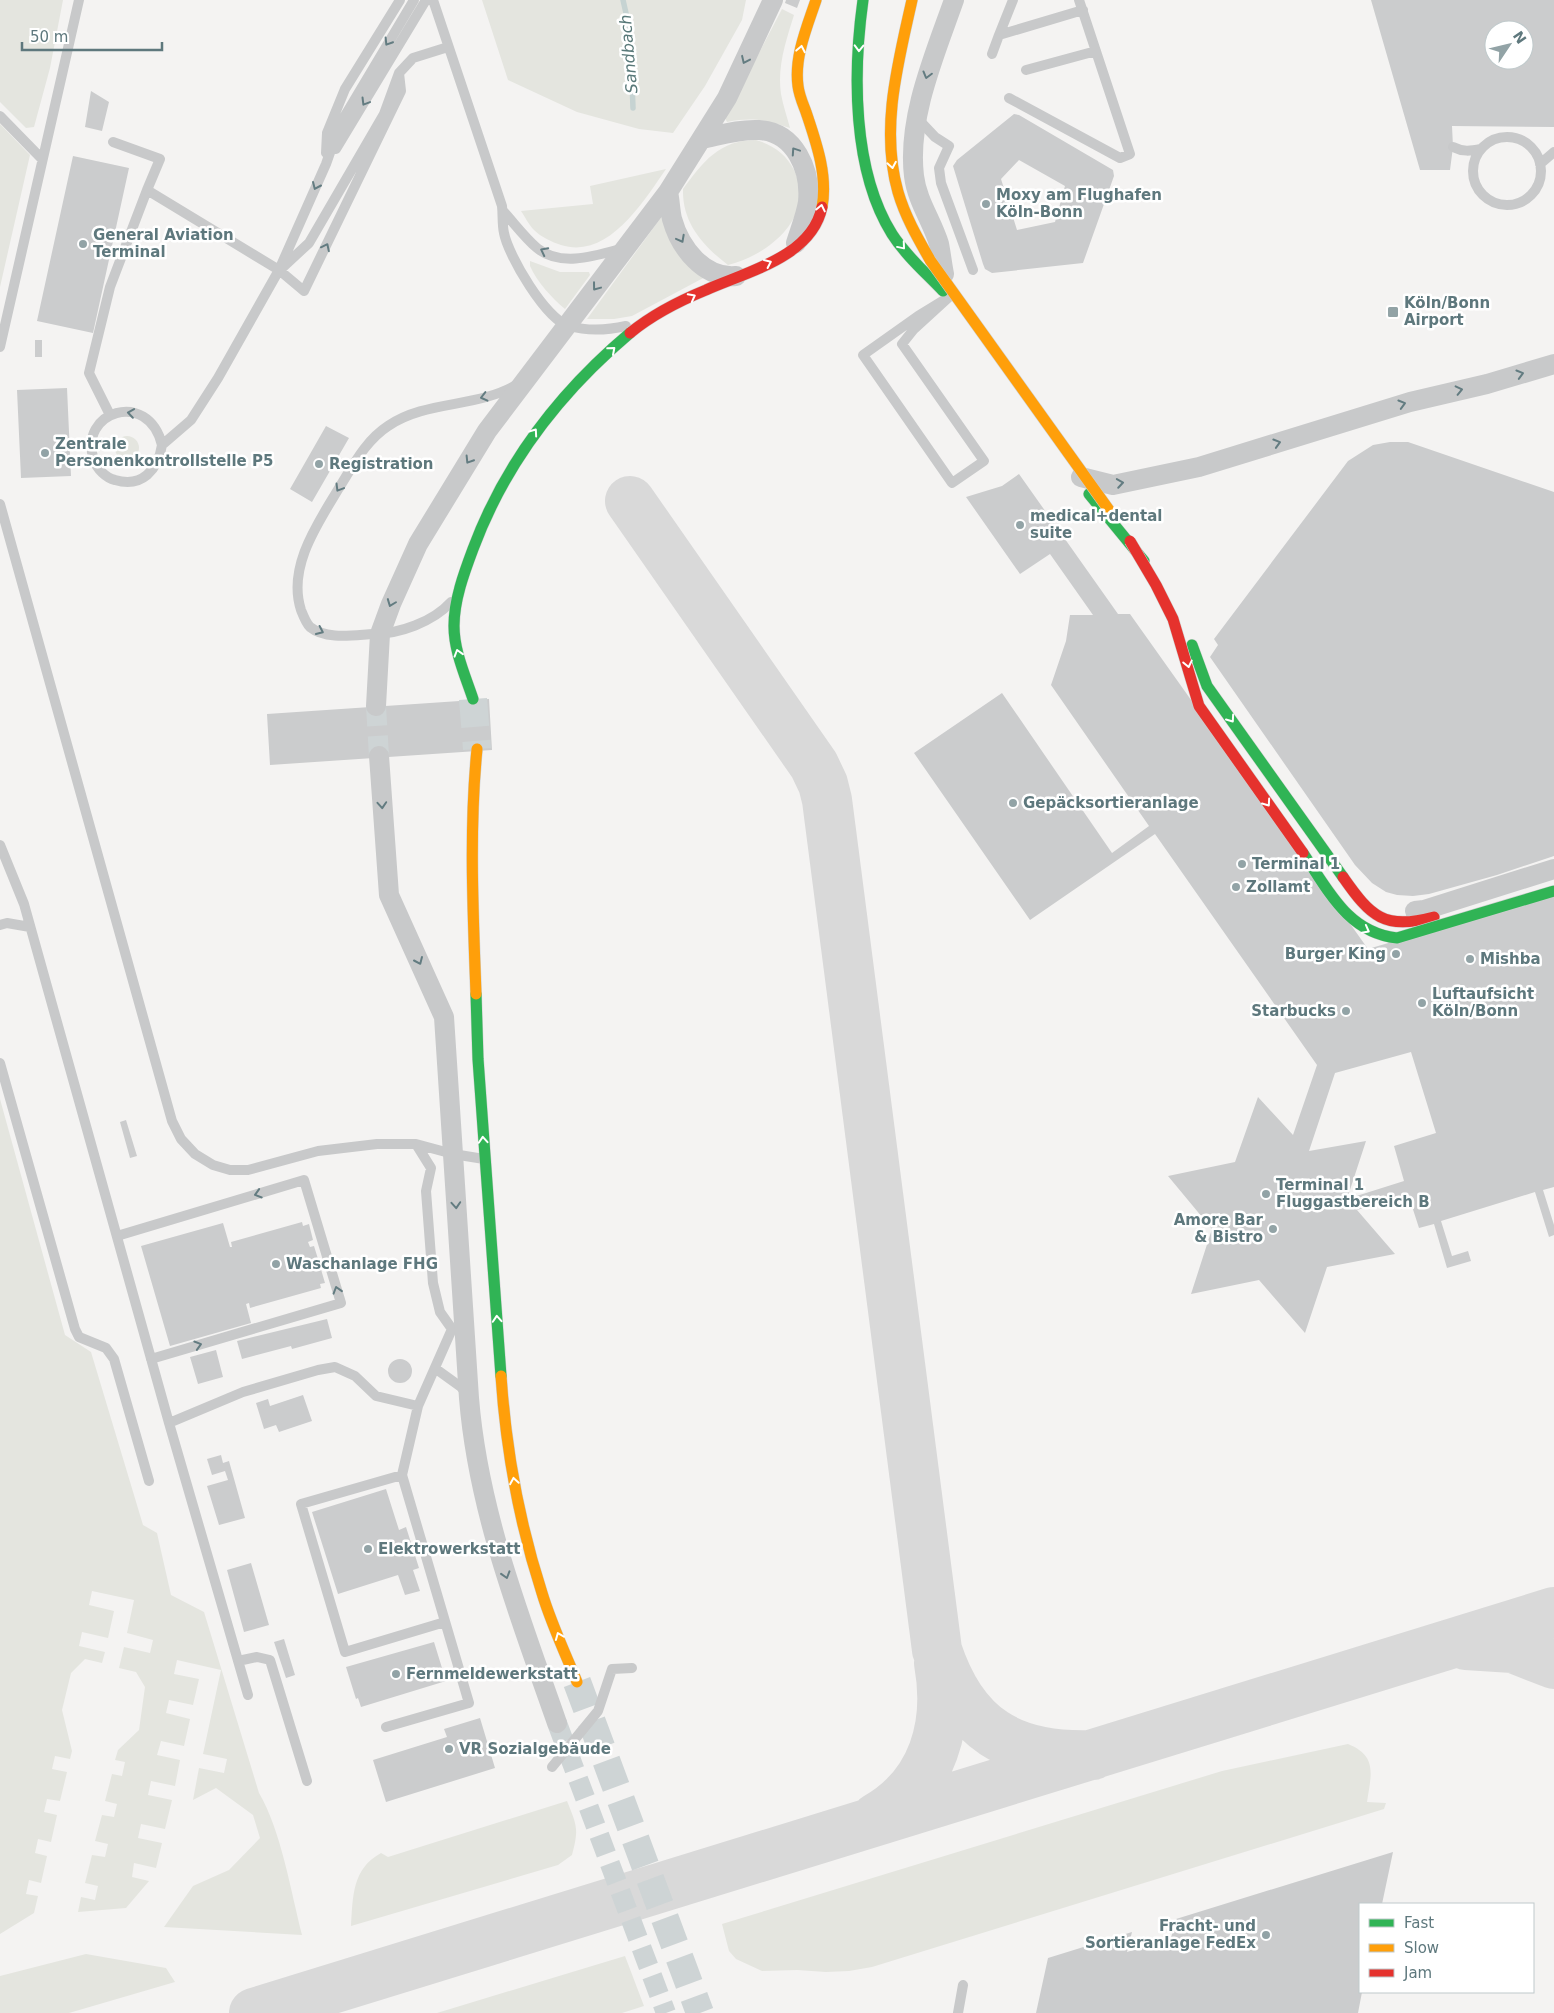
<svg xmlns="http://www.w3.org/2000/svg" width="1554" height="2013" viewBox="0 0 1554 2013" font-family="'DejaVu Sans',sans-serif">
<style>
.green{fill:#e4e5df}
.lines{fill:none;stroke-linecap:round;stroke-linejoin:round}
.stream{stroke:#c6d3d2;stroke-width:5.5}
.taxiway{stroke:#d9d9d9;stroke-width:50}
.building{fill:#cbcccd;fill-rule:evenodd}
.street-tunnel{stroke:#ced4d5;stroke-width:20;stroke-dasharray:20 10;stroke-linecap:butt}
.secondary-tunnel{stroke:#ced4d5;stroke-width:28;stroke-dasharray:28 14;stroke-linecap:butt}
.fast-casing{stroke:#cfd0d0;stroke-width:12}
.slow-casing{stroke:#cfd0d0;stroke-width:12}
.jam-casing{stroke:#cfd0d0;stroke-width:12}
.lane{stroke:#c8c9ca;stroke-width:10}
.street{stroke:#c8c9ca;stroke-width:20}
.fast{stroke:#30b455;stroke-width:11}
.slow{stroke:#ff9f0a;stroke-width:11}
.jam{stroke:#e5322d;stroke-width:11}
.fast-bridge-casing{stroke:#cfd0d0;stroke-width:12;stroke-linecap:butt}
.slow-bridge-casing{stroke:#cfd0d0;stroke-width:12;stroke-linecap:butt}
.jam-bridge-casing{stroke:#cfd0d0;stroke-width:12;stroke-linecap:butt}
.fast-bridge{stroke:#30b455;stroke-width:11}
.slow-bridge{stroke:#ff9f0a;stroke-width:11}
.jam-bridge{stroke:#e5322d;stroke-width:11}
.oneway{stroke:#637c81}
.oneway2{stroke:#fff}
.poi-dot{fill:#92a3a6;stroke:#fff;stroke-width:2}
.labels{text-anchor:middle;stroke-width:5;stroke-linejoin:round;paint-order:stroke}
.poi-label{font-size:15px;font-weight:bold;fill:#5e787d;stroke:#fff;text-anchor:start}
.water-label{font-size:16px;font-style:italic;fill:#597979;stroke:#fff}
</style>
<rect width="100%" height="100%" fill="#f4f3f2"/>
<path class="green" d="M 0,0 L 63,0 L 50,68 L 34,127 L 26,128 L 0,102 Z
M 482,0 L 746,0 L 742,20 L 705,86 L 673,133 L 639,129 L 577,112 L 508,80 Z
M 782,9 L 794,15 C 786,41 777,66 781,94 C 783,105 787,117 790,128 C 765,120 753,117 727,122 L 725,118 Z
M 0,124 L 30,155 L 0,287 Z
M 756,140 C 773,145 786,154 794,170 C 817,216 769,255 728,265 C 703,246 682,223 683,189 C 703,162 719,140 756,140 Z
M 666,169 C 643,202 608,260 561,245 C 552,242 541,237 534,230 C 529,225 525,217 521,211 L 593,204 L 590,186 Z
M 665,212 L 707,276 L 632,316 L 614,319 L 587,319 Z
M 530,261 L 560,272 L 589,272 L 590,275 L 565,309 C 552,298 537,282 530,266 Z
M115 448a12 12 0 1 1 24 0a12 12 0 1 1-24 0Z
M 0,1099 L 65,1335 L 91,1352 L 143,1525 L 157,1533 L 171,1595 L 204,1612 L 259,1793 C 281,1830 291,1892 302,1935 L 164,1927 L 193,1886 L 229,1870 L 260,1838 L 253,1815 L 216,1788 L 193,1800 L 199,1768 L 224,1773 L 227,1759 L 203,1754 L 221,1670 L 177,1660 L 174,1674 L 199,1679 L 193,1705 L 169,1700 L 166,1713 L 190,1719 L 184,1746 L 161,1741 L 157,1755 L 180,1760 L 175,1786 L 151,1781 L 148,1795 L 172,1800 L 165,1829 L 141,1824 L 138,1838 L 162,1843 L 156,1868 L 134,1863 L 132,1877 L 149,1881 L 126,1908 L 78,1912 L 81,1897 L 95,1900 L 98,1886 L 85,1883 L 92,1855 L 105,1857 L 108,1844 L 95,1841 L 102,1815 L 114,1817 L 117,1804 L 105,1801 L 112,1774 L 122,1776 L 125,1762 L 115,1760 L 118,1750 L 139,1730 L 145,1687 L 136,1672 L 119,1668 L 124,1647 L 150,1653 L 153,1640 L 127,1633 L 134,1600 L 92,1591 L 89,1605 L 114,1611 L 108,1638 L 82,1632 L 79,1646 L 105,1652 L 102,1663 L 85,1659 L 71,1673 L 62,1710 L 72,1751 L 70,1759 L 55,1756 L 52,1769 L 67,1772 L 60,1801 L 47,1799 L 44,1812 L 57,1815 L 51,1842 L 38,1839 L 35,1853 L 47,1856 L 41,1883 L 29,1880 L 26,1894 L 38,1896 L 34,1913 L 0,1934 Z
M 1348,1744 C 1378,1756 1371,1775 1367,1802 L 1386,1803 L 1384,1809 L 872,1967 L 849,1971 L 826,1972 L 797,1970 L 762,1971 L 736,1959 L 729,1951 L 722,1924 L 1222,1771 Z
M 567,1801 C 577,1826 579,1829 572,1855 L 558,1865 L 351,1926 C 353,1896 352,1869 381,1853 L 388,1857 Z
M 86,1954 L 166,1968 L 175,1982 L 69,2013 L 0,2013 L 0,1976 Z
M 625,1956 L 644,2006 L 622,2013 L 437,2013 Z"/>
<g class="lines">
<path class="stream" d="M 623,0 L 630,31 L 633,108"/>
<path class="taxiway" d="M 630,501 L 814,765 L 823,784 L 827,800 L 937,1650 C 963,1729 1011,1758 1093,1755
M 1466,1645 L 1513,1648 L 1554,1664
M 876,1818 C 934,1785 950,1724 939,1663
M 254,2013 L 1554,1612"/>
</g>
<path class="building" d="M 786,0 L 800,0 L 797,8 L 785,3 Z
M 1371,0 L 1554,0 L 1554,127 L 1452,126 L 1453,147 L 1450,170 L 1420,170 ZM 1494,30 L 1524,30 L 1524,60 L 1494,60 Z
M 91,91 L 109,102 L 102,131 L 85,127 Z
M 1014,114 L 1019,115 L 1113,170 L 1114,176 L 1083,263 L 992,273 L 985,269 L 983,264 L 953,166 L 957,160 ZM 1019,160 L 1065,186 L 1055,222 L 1017,230 L 1001,179 Z
M 73,156 L 129,168 L 93,333 L 37,321 Z
M 35,340 L 42,340 L 42,357 L 35,357 Z
M 67,388 L 71,476 L 21,478 L 17,390 Z
M 326,426 L 349,438 L 312,502 L 290,489 Z
M 1390,442 L 1408,442 L 1554,492 L 1554,856 L 1497,875 L 1429,894 L 1413,896 L 1397,895 L 1386,892 L 1372,883 L 1355,865 L 1210,657 L 1218,645 L 1214,639 L 1348,461 L 1373,445 Z
M 1019,474 L 1118,614 L 1130,614 L 1368,949 L 1554,894 L 1554,1187 L 1543,1190 L 1554,1225 L 1554,1235 L 1549,1237 L 1535,1192 L 1441,1221 L 1452,1256 L 1468,1251 L 1471,1261 L 1447,1268 L 1434,1224 L 1419,1228 L 1408,1194 L 1357,1210 L 1395,1254 L 1327,1267 L 1305,1333 L 1259,1280 L 1191,1294 L 1212,1229 L 1168,1176 L 1235,1162 L 1258,1097 L 1293,1135 L 1317,1065 L 1155,834 L 1030,920 L 914,753 L 1002,693 L 1112,853 L 1149,826 L 1051,685 L 1066,641 L 1070,615 L 1093,615 L 1050,554 L 1020,574 L 966,497 L 1002,486 ZM 1411,1052 L 1436,1133 L 1394,1146 L 1404,1181 L 1347,1199 L 1366,1141 L 1309,1151 L 1335,1073 Z
M 489,699 L 492,750 L 270,765 L 267,714 Z
M 126,1120 L 137,1156 L 130,1158 L 120,1122 Z
M 302,1222 L 303,1226 L 309,1224 L 313,1240 L 308,1242 L 310,1247 L 314,1246 L 318,1259 L 314,1261 L 316,1267 L 320,1266 L 325,1283 L 320,1284 L 321,1288 L 250,1308 L 249,1303 L 246,1304 L 251,1323 L 170,1346 L 141,1246 L 223,1223 L 230,1247 L 232,1247 L 231,1242 Z
M 327,1319 L 332,1338 L 292,1349 L 291,1346 L 242,1359 L 237,1341 Z
M 216,1350 L 223,1377 L 198,1384 L 190,1357 Z
M388 1371a12 12 0 1 1 24 0a12 12 0 1 1-24 0Z
M 303,1395 L 312,1421 L 279,1432 L 276,1425 L 264,1429 L 256,1403 L 268,1399 L 270,1406 Z
M 221,1455 L 223,1463 L 229,1461 L 245,1518 L 219,1525 L 207,1486 L 228,1480 L 225,1471 L 212,1475 L 207,1459 Z
M 386,1489 L 399,1530 L 406,1527 L 419,1568 L 413,1570 L 420,1591 L 405,1595 L 398,1575 L 338,1594 L 312,1512 Z
M 251,1563 L 269,1625 L 244,1632 L 227,1570 Z
M 284,1639 L 295,1675 L 286,1678 L 274,1642 Z
M 434,1642 L 446,1681 L 361,1707 L 358,1698 L 356,1699 L 346,1667 Z
M 480,1718 L 495,1768 L 386,1802 L 373,1760 L 447,1737 L 444,1729 Z
M 1393,1852 L 1382,1904 L 1360,1904 L 1360,1992 L 1362,1992 L 1358,2013 L 1036,2013 L 1048,1958 L 1132,1932 L 1127,1952 L 1171,1938 L 1176,1919 Z"/>
<g class="lines">
<path class="street-tunnel" d="M 376,706 L 379,756
M 557,1723 L 666,2013"/>
<path class="secondary-tunnel" d="M 473,699 L 477,749
M 577,1682 L 700,2013"/>
<defs>
<path id="fast" d="M 863,0 C 853,72 852,170 892,234 C 906,256 926,273 943,291
M 1089,494 L 1144,561
M 1192,645 L 1207,686 L 1343,877
M 473,699 C 465,675 454,651 454,626 C 454,600 464,573 473,549 C 505,463 560,392 630,333
M 476,994 L 478,1059 L 501,1376"/>
<path id="slow" d="M 816,0 C 807,27 794,57 798,86 C 799,95 803,104 806,112 C 816,142 828,175 822,207
M 912,0 C 898,63 880,129 898,192 C 905,216 917,237 929,258
M 476,994 C 473,912 469,830 477,749
M 501,1376 C 506,1450 519,1522 542,1593 C 551,1623 565,1653 577,1682"/>
<path id="jam" d="M 630,333 C 652,315 679,301 706,290 C 746,272 812,257 822,207
M 1343,877 C 1371,917 1384,930 1434,917"/>
</defs>
<use href="#fast" class="fast-casing"/>
<use href="#slow" class="slow-casing"/>
<use href="#jam" class="jam-casing"/>
<path class="lane" d="M 433,0 L 502,206 C 503,215 502,224 504,233 C 508,255 546,320 569,326 C 587,331 608,330 626,326
M 1013,0 L 999,35 L 1083,10
M 992,54 L 999,35
M 1026,70 L 1096,51
M 1009,98 L 1120,158 L 1130,154 L 1079,0
M 0,116 L 42,159
M 918,119 L 935,137 L 949,146 L 939,168 L 941,183 L 973,270
M1473 171a34 34 0 1 1 68 0a34 34 0 1 1-68 0Z
M 113,142 L 160,159 L 147,190
M 1453,147 C 1463,152 1470,151 1481,149
M 336,149 L 426,0
M 326,153 L 327,133 L 345,89 L 400,0
M 1540,164 L 1554,152
M 503,211 C 514,223 525,238 537,248 C 561,268 598,255 624,248
M 282,268 L 309,243 L 384,114 L 399,73 L 413,58 L 448,47
M 949,297 L 914,329 L 902,344 L 984,461 L 952,483 L 863,355 L 918,316 Z
M 0,347 L 79,0
M 110,415 L 89,373 L 110,287 L 147,190 L 279,270 L 304,291 L 401,91 L 399,73
M 162,445 C 148,388 77,412 94,460 C 97,469 106,478 115,480 C 142,488 158,470 162,445 L 191,420 L 218,378 L 279,270 L 326,164 L 340,124 L 414,0
M 0,504 L 172,1121 L 181,1139 L 195,1154 L 213,1165 L 230,1170 L 248,1170 L 318,1151 L 377,1144 L 416,1144 L 453,1154 L 484,1159
M 451,602 C 433,622 399,634 373,634 C 354,635 326,640 310,627 C 306,623 303,615 301,610 C 287,567 318,523 339,488 C 353,466 365,441 388,426 C 426,400 477,408 516,385
M 0,845 L 24,904 L 169,1423 L 248,1695
M 0,925 L 7,923 L 30,927
M 0,1063 L 75,1329 L 79,1337 L 106,1348 L 114,1359 L 149,1481
M 117,1236 L 304,1180 L 341,1303 L 151,1359
M 436,1369 L 461,1387 L 466,1393
M 169,1423 L 243,1392 L 318,1370 L 335,1367 L 355,1376 L 376,1396 L 418,1406
M 402,1475 L 301,1504 L 345,1652 L 445,1622
M 238,1661 L 257,1657 L 270,1660 L 307,1781
M 386,1727 L 469,1703 L 402,1475 L 418,1406 L 452,1329 L 440,1312 L 433,1283 L 426,1191 L 431,1168 L 416,1144
M 552,1767 L 598,1711 L 612,1669 L 632,1668
M 958,2013 L 963,1985"/>
<path class="street" d="M 702,139 C 721,135 739,129 759,130 C 795,132 811,170 808,202 C 806,215 800,230 796,243
M 668,192 C 670,201 670,210 672,219 C 680,248 704,279 736,276
M 944,274 C 942,264 941,254 939,244 C 932,221 917,201 914,176 C 907,118 935,54 954,0
M 1081,477 L 1113,485 L 1199,467 L 1410,402 L 1487,384 L 1554,364
M 376,706 L 380,634 L 391,604 L 418,544 L 487,431 L 668,192 L 727,98 L 773,0
M 379,756 L 389,895 L 444,1017 L 469,1398 C 478,1511 520,1617 557,1723
M 1415,911 L 1424,910 L 1554,869"/>
<use href="#fast" class="fast"/>
<use href="#slow" class="slow"/>
<use href="#jam" class="jam"/>
<defs>
<path id="fast-bridge" d="M 1303,853 C 1328,890 1348,933 1397,938 L 1554,891"/>
<path id="slow-bridge" d="M 930,260 L 1109,510"/>
<path id="jam-bridge" d="M 1130,541 L 1156,585 L 1173,619 L 1199,706 L 1303,853"/>
</defs>
<use href="#fast-bridge" class="fast-bridge-casing"/>
<use href="#slow-bridge" class="slow-bridge-casing"/>
<use href="#jam-bridge" class="jam-bridge-casing"/>
<use href="#fast-bridge" class="fast-bridge"/>
<use href="#slow-bridge" class="slow-bridge"/>
<use href="#jam-bridge" class="jam-bridge"/>
</g>
<defs><path id="oneway-chevron" d="M-2-3.5L2.5 0L-2 3.5" fill="none" stroke-width="1.6" stroke-linecap="round" stroke-linejoin="round" transform="scale(1.25)"/></defs>
<g class="oneway">
<use href="#oneway-chevron" transform="translate(388 42) rotate(122)"/>
<use href="#oneway-chevron" transform="translate(745 60) rotate(115)"/>
<use href="#oneway-chevron" transform="translate(927 75) rotate(105)"/>
<use href="#oneway-chevron" transform="translate(365 102) rotate(121)"/>
<use href="#oneway-chevron" transform="translate(795 151) rotate(-124)"/>
<use href="#oneway-chevron" transform="translate(316 186) rotate(114)"/>
<use href="#oneway-chevron" transform="translate(681 239) rotate(62)"/>
<use href="#oneway-chevron" transform="translate(326 247) rotate(-64)"/>
<use href="#oneway-chevron" transform="translate(544 251) rotate(-153)"/>
<use href="#oneway-chevron" transform="translate(596 287) rotate(127)"/>
<use href="#oneway-chevron" transform="translate(1520 374) rotate(-16)"/>
<use href="#oneway-chevron" transform="translate(1459 390) rotate(-13)"/>
<use href="#oneway-chevron" transform="translate(484 397) rotate(166)"/>
<use href="#oneway-chevron" transform="translate(1402 404) rotate(-16)"/>
<use href="#oneway-chevron" transform="translate(131 413) rotate(-172)"/>
<use href="#oneway-chevron" transform="translate(1277 443) rotate(-17)"/>
<use href="#oneway-chevron" transform="translate(469 460) rotate(122)"/>
<use href="#oneway-chevron" transform="translate(1120 483) rotate(-9)"/>
<use href="#oneway-chevron" transform="translate(339 488) rotate(121)"/>
<use href="#oneway-chevron" transform="translate(391 603) rotate(111)"/>
<use href="#oneway-chevron" transform="translate(320 631) rotate(25)"/>
<use href="#oneway-chevron" transform="translate(382 805) rotate(86)"/>
<use href="#oneway-chevron" transform="translate(419 961) rotate(66)"/>
<use href="#oneway-chevron" transform="translate(258 1194) rotate(163)"/>
<use href="#oneway-chevron" transform="translate(456 1205) rotate(86)"/>
<use href="#oneway-chevron" transform="translate(337 1290) rotate(-107)"/>
<use href="#oneway-chevron" transform="translate(198 1345) rotate(-17)"/>
<use href="#oneway-chevron" transform="translate(506 1575) rotate(73)"/>
</g>
<g class="oneway2">
<use href="#oneway-chevron" transform="translate(859 48) rotate(91)"/>
<use href="#oneway-chevron" transform="translate(801 49) rotate(-79)"/>
<use href="#oneway-chevron" transform="translate(892 165) rotate(80)"/>
<use href="#oneway-chevron" transform="translate(821 208) rotate(-78)"/>
<use href="#oneway-chevron" transform="translate(902 246) rotate(50)"/>
<use href="#oneway-chevron" transform="translate(768 263) rotate(-25)"/>
<use href="#oneway-chevron" transform="translate(692 297) rotate(-28)"/>
<use href="#oneway-chevron" transform="translate(612 350) rotate(-41)"/>
<use href="#oneway-chevron" transform="translate(534 432) rotate(-55)"/>
<use href="#oneway-chevron" transform="translate(458 653) rotate(-107)"/>
<use href="#oneway-chevron" transform="translate(1188 664) rotate(78)"/>
<use href="#oneway-chevron" transform="translate(1231 719) rotate(55)"/>
<use href="#oneway-chevron" transform="translate(1267 803) rotate(55)"/>
<use href="#oneway-chevron" transform="translate(1366 930) rotate(28)"/>
<use href="#oneway-chevron" transform="translate(483 1140) rotate(-94)"/>
<use href="#oneway-chevron" transform="translate(497 1319) rotate(-94)"/>
<use href="#oneway-chevron" transform="translate(514 1481) rotate(-99)"/>
<use href="#oneway-chevron" transform="translate(559 1636) rotate(-112)"/>
</g>
<g class="poi-dot">
<circle cx="986" cy="204" r="5"/>
<circle cx="83" cy="244" r="5"/>
<rect x="1387" y="306" width="12" height="12" rx="2.5"/>
<circle cx="45" cy="453" r="5"/>
<circle cx="319" cy="464" r="5"/>
<circle cx="1020" cy="525" r="5"/>
<circle cx="1013" cy="803" r="5"/>
<circle cx="1242" cy="864" r="5"/>
<circle cx="1236" cy="887" r="5"/>
<circle cx="1396" cy="954" r="5"/>
<circle cx="1470" cy="959" r="5"/>
<circle cx="1422" cy="1003" r="5"/>
<circle cx="1346" cy="1011" r="5"/>
<circle cx="1266" cy="1194" r="5"/>
<circle cx="1273" cy="1229" r="5"/>
<circle cx="276" cy="1264" r="5"/>
<circle cx="368" cy="1549" r="5"/>
<circle cx="396" cy="1674" r="5"/>
<circle cx="449" cy="1749" r="5"/>
<circle cx="1266" cy="1935" r="5"/>
</g>
<g class="labels">
<g class="poi-label">
<text x="996" y="200">Moxy am Flughafen<tspan x="996" dy="17">Köln-Bonn</tspan></text>
<text x="93" y="240">General Aviation<tspan x="93" dy="17">Terminal</tspan></text>
<text x="1404" y="308">Köln/Bonn<tspan x="1404" dy="17">Airport</tspan></text>
<text x="55" y="449">Zentrale<tspan x="55" dy="17">Personenkontrollstelle P5</tspan></text>
<text x="329" y="469">Registration</text>
<text x="1030" y="521">medical+dental<tspan x="1030" dy="17">suite</tspan></text>
<text x="1023" y="808">Gepäcksortieranlage</text>
<text x="1252" y="869">Terminal 1</text>
<text x="1246" y="892">Zollamt</text>
<text x="1386" y="959" text-anchor="end">Burger King</text>
<text x="1480" y="964">Mishba</text>
<text x="1432" y="999">Luftaufsicht<tspan x="1432" dy="17">Köln/Bonn</tspan></text>
<text x="1336" y="1016" text-anchor="end">Starbucks</text>
<text x="1276" y="1190">Terminal 1<tspan x="1276" dy="17">Fluggastbereich B</tspan></text>
<text x="1263" y="1225" text-anchor="end">Amore Bar<tspan x="1263" dy="17">&amp; Bistro</tspan></text>
<text x="286" y="1269">Waschanlage FHG</text>
<text x="378" y="1554">Elektrowerkstatt</text>
<text x="406" y="1679">Fernmeldewerkstatt</text>
<text x="459" y="1754">VR Sozialgebäude</text>
<text x="1256" y="1931" text-anchor="end">Fracht- und<tspan x="1256" dy="17">Sortieranlage FedEx</tspan></text>
</g>
<g class="water-label">
<text transform="translate(628 54) rotate(-95)" y="6">Sandbach</text>
</g>
</g>
<rect x="1359" y="1903" width="175" height="90" fill="#ffffff" stroke="#bfc9cb"/>
<rect x="1369" y="1919" width="25" height="8" fill="#30b455" stroke="#bfc9cb"/>
<text x="1404" y="1928" font-size="15" fill="#5e787d">Fast</text>
<rect x="1369" y="1944" width="25" height="8" fill="#ff9f0a" stroke="#bfc9cb"/>
<text x="1404" y="1953" font-size="15" fill="#5e787d">Slow</text>
<rect x="1369" y="1969" width="25" height="8" fill="#e5322d" stroke="#bfc9cb"/>
<text x="1404" y="1978" font-size="15" fill="#5e787d">Jam</text>
<g transform="translate(1509 45) rotate(55)"><circle r="24" fill="#ffffff" stroke="#bfc9cb"/>
<path d="M0-4L9 19L0 12L-9 19Z" fill="#92a3a6"/>
<text y="-8" font-size="14" font-weight="bold" text-anchor="middle" fill="#5e787d">N</text>
</g>
<path d="M22 42v8h140v-8" fill="none" stroke="#5e787d" stroke-width="2.5"/>
<text x="30" y="42" font-size="15" fill="#5e787d" stroke="#ffffff" stroke-width="4" paint-order="stroke">50 m</text>
</svg>
